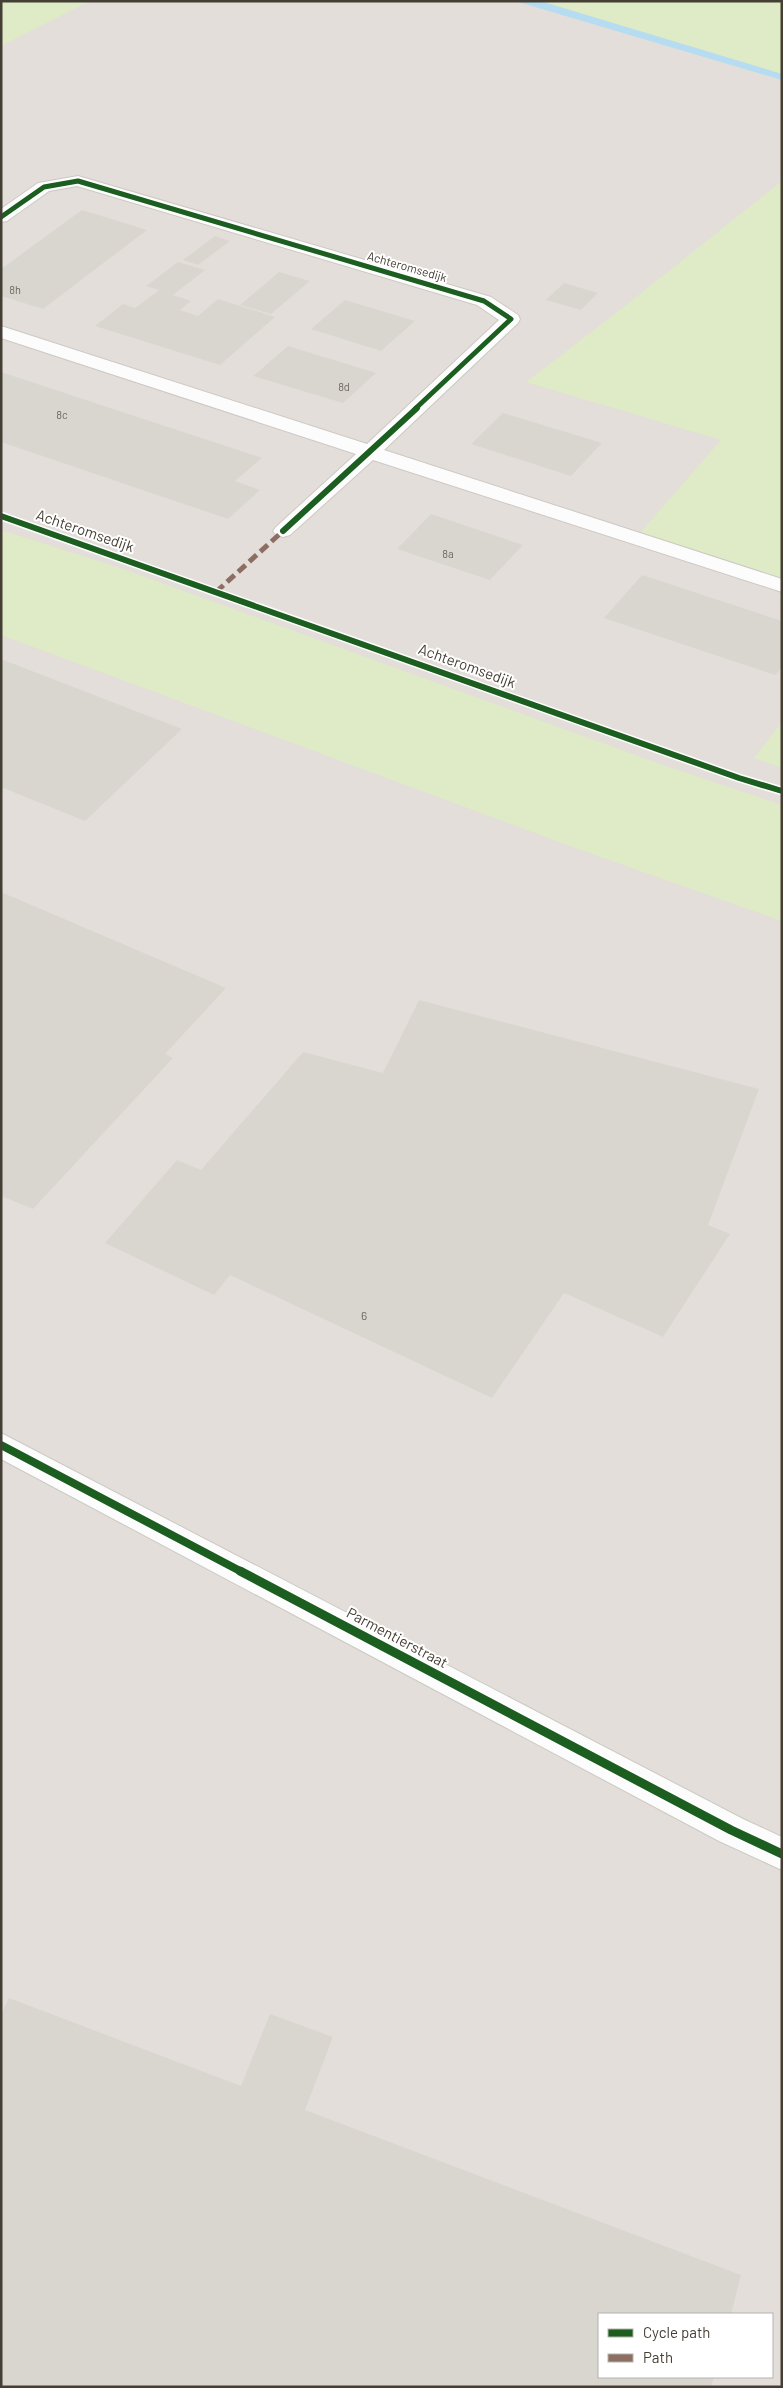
<svg xmlns="http://www.w3.org/2000/svg" width="783" height="2388" viewBox="0 0 783 2388" font-family="Barlow,sans-serif">
<style>
.industrial{fill:#e3ded9;fill-rule:evenodd}
.green{fill:#deebc6}
.water{fill:#b5dcf0}
.building{fill:#d9d6d0}
.lines{fill:none;stroke-linecap:round;stroke-linejoin:round}
.minor-casing{stroke:#ccc9c4;stroke-width:2}
.minor{fill:#fdfcfc;fill-rule:evenodd}
.quiet{stroke:#8d6e63;stroke-width:5;stroke-dasharray:10 5;stroke-linecap:butt}
.cycleway-far3-casing{stroke:#fff;stroke-width:7}
.cycleway-far2-casing{stroke:#fff;stroke-width:9}
.cycleway-far1-casing{stroke:#fff;stroke-width:11}
.cycleway-casing{stroke:#fff;stroke-width:12}
.cycleway-far3{stroke:#1b5e20;stroke-width:5}
.cycleway-far2{stroke:#1b5e20;stroke-width:6}
.cycleway-far1{stroke:#1b5e20;stroke-width:8}
.cycleway{stroke:#1b5e20;stroke-width:9}
.labels{text-anchor:middle;stroke-width:4;stroke-linejoin:round;paint-order:stroke}
.far-number-label{font-size:11px;fill:#6b655c}
.far-street-label{font-size:12px;fill:#453e34;stroke:#fff}
.number-label{font-size:12px;fill:#6b655c}
.street-label{font-size:15px;fill:#453e34;stroke:#fff}
</style>
<rect width="100%" height="100%" fill="#f0ede8"/>
<path class="industrial" d="M 1,1 L 782,1 L 782,2387 L 1,2387 ZM 599,2314 L 772,2314 L 772,2377 L 599,2377 Z"/>
<path class="green" d="M 1,1 L 90,1 L 1,46 Z
M 540,1 L 782,1 L 782,74 Z
M 782,181 L 782,579 L 639,534 L 721,440 L 526,382 L 611,317 Z
M 1,530 L 123,569 L 663,765 L 782,805 L 782,921 L 581,850 L 1,635 Z
M 782,722 L 782,768 L 754,758 Z"/>
<path class="water" d="M 515,1 L 540,1 L 782,74 L 782,80 Z"/>
<path class="building" d="M 82,210 L 147,230 L 43,309 L 1,296 L 1,269 Z
M 215,236 L 230,241 L 198,265 L 183,260 Z
M 178,262 L 205,270 L 173,295 L 191,301 L 180,310 L 198,316 L 218,299 L 275,317 L 220,365 L 95,326 L 123,304 L 135,308 L 146,300 L 159,290 L 146,286 Z
M 279,272 L 310,281 L 271,314 L 240,305 Z
M 564,283 L 598,293 L 581,310 L 546,300 Z
M 345,300 L 415,321 L 381,351 L 311,329 Z
M 288,346 L 376,373 L 343,403 L 253,376 Z
M 1,372 L 262,458 L 235,481 L 260,490 L 228,519 L 1,442 Z
M 503,413 L 602,443 L 571,476 L 471,444 Z
M 431,514 L 523,545 L 490,580 L 397,549 Z
M 642,575 L 782,621 L 782,667 L 775,675 L 604,618 Z
M 1,659 L 182,729 L 85,821 L 1,787 Z
M 1,892 L 226,988 L 165,1054 L 173,1058 L 33,1209 L 1,1196 Z
M 419,1000 L 759,1089 L 708,1225 L 730,1234 L 663,1337 L 564,1293 L 492,1398 L 230,1275 L 214,1295 L 105,1243 L 177,1160 L 201,1170 L 303,1052 L 383,1073 Z
M 9,1998 L 241,2086 L 270,2014 L 333,2037 L 305,2110 L 741,2275 L 731,2314 L 599,2314 L 599,2377 L 714,2377 L 711,2387 L 1,2387 L 1,2014 Z"/>
<g class="lines">
<defs>
<path id="minor" d="M 78,176 L 491,297 L 518,315 L 520,319 L 518,323 L 384,450 L 782,579 L 782,592 L 373,460 L 290,535 L 283,537 L 276,535 L 273,531 L 276,527 L 356,454 L 1,338 L 1,326 L 367,444 L 499,320 L 477,305 L 77,186 L 49,191 L 7,221 L 1,222 L 1,209 L 38,183 Z
M 1,1433 L 743,1819 L 782,1837 L 782,1870 L 719,1841 L 1,1459 Z"/>
</defs>
<use href="#minor" class="minor-casing"/>
<use href="#minor" class="minor"/>
<path class="quiet" d="M 216,592 L 283,531"/>
<defs>
<path id="cycleway-far3" d="M 1,217 L 44,187 L 78,181 L 484,301 L 511,319 L 415,409"/>
<path id="cycleway-far2" d="M 1,516 L 739,778 L 782,791
M 283,531 L 417,408"/>
<path id="cycleway-far1" d="M 1,1445 L 242,1572"/>
<path id="cycleway" d="M 240,1571 L 731,1830 L 782,1854"/>
</defs>
<use href="#cycleway-far3" class="cycleway-far3-casing"/>
<use href="#cycleway-far2" class="cycleway-far2-casing"/>
<use href="#cycleway-far1" class="cycleway-far1-casing"/>
<use href="#cycleway" class="cycleway-casing"/>
<use href="#cycleway-far3" class="cycleway-far3"/>
<use href="#cycleway-far2" class="cycleway-far2"/>
<use href="#cycleway-far1" class="cycleway-far1"/>
<use href="#cycleway" class="cycleway"/>
</g>
<g class="labels">
<g class="far-number-label">
<text x="15" y="294">8h</text>
<text x="344" y="391">8d</text>
<text x="62" y="419">8c</text>
<text x="448" y="558">8a</text>
</g>
<g class="far-street-label">
<text transform="translate(407 267) rotate(16)" y="4">Achteromsedijk</text>
</g>
<g class="number-label">
<text x="364" y="1320">6</text>
</g>
<g class="street-label">
<text transform="translate(85 531) rotate(19)" y="5">Achteromsedijk</text>
<text transform="translate(467 666) rotate(20)" y="5">Achteromsedijk</text>
<text transform="translate(397 1638) rotate(28)" y="5">Parmentierstraat</text>
</g>
</g>
<rect width="783" height="2388" fill="none" stroke="#453e34" stroke-width="5"/>
<rect x="598" y="2313" width="175" height="65" fill="#ffffff" stroke="#b5b2ae"/>
<rect x="608" y="2329" width="25" height="8" fill="#1b5e20" stroke="#b5b2ae"/>
<text x="643" y="2338" font-size="15" fill="#453e34">Cycle path</text>
<rect x="608" y="2354" width="25" height="8" fill="#8d6e63" stroke="#b5b2ae"/>
<text x="643" y="2363" font-size="15" fill="#453e34">Path</text>
</svg>
